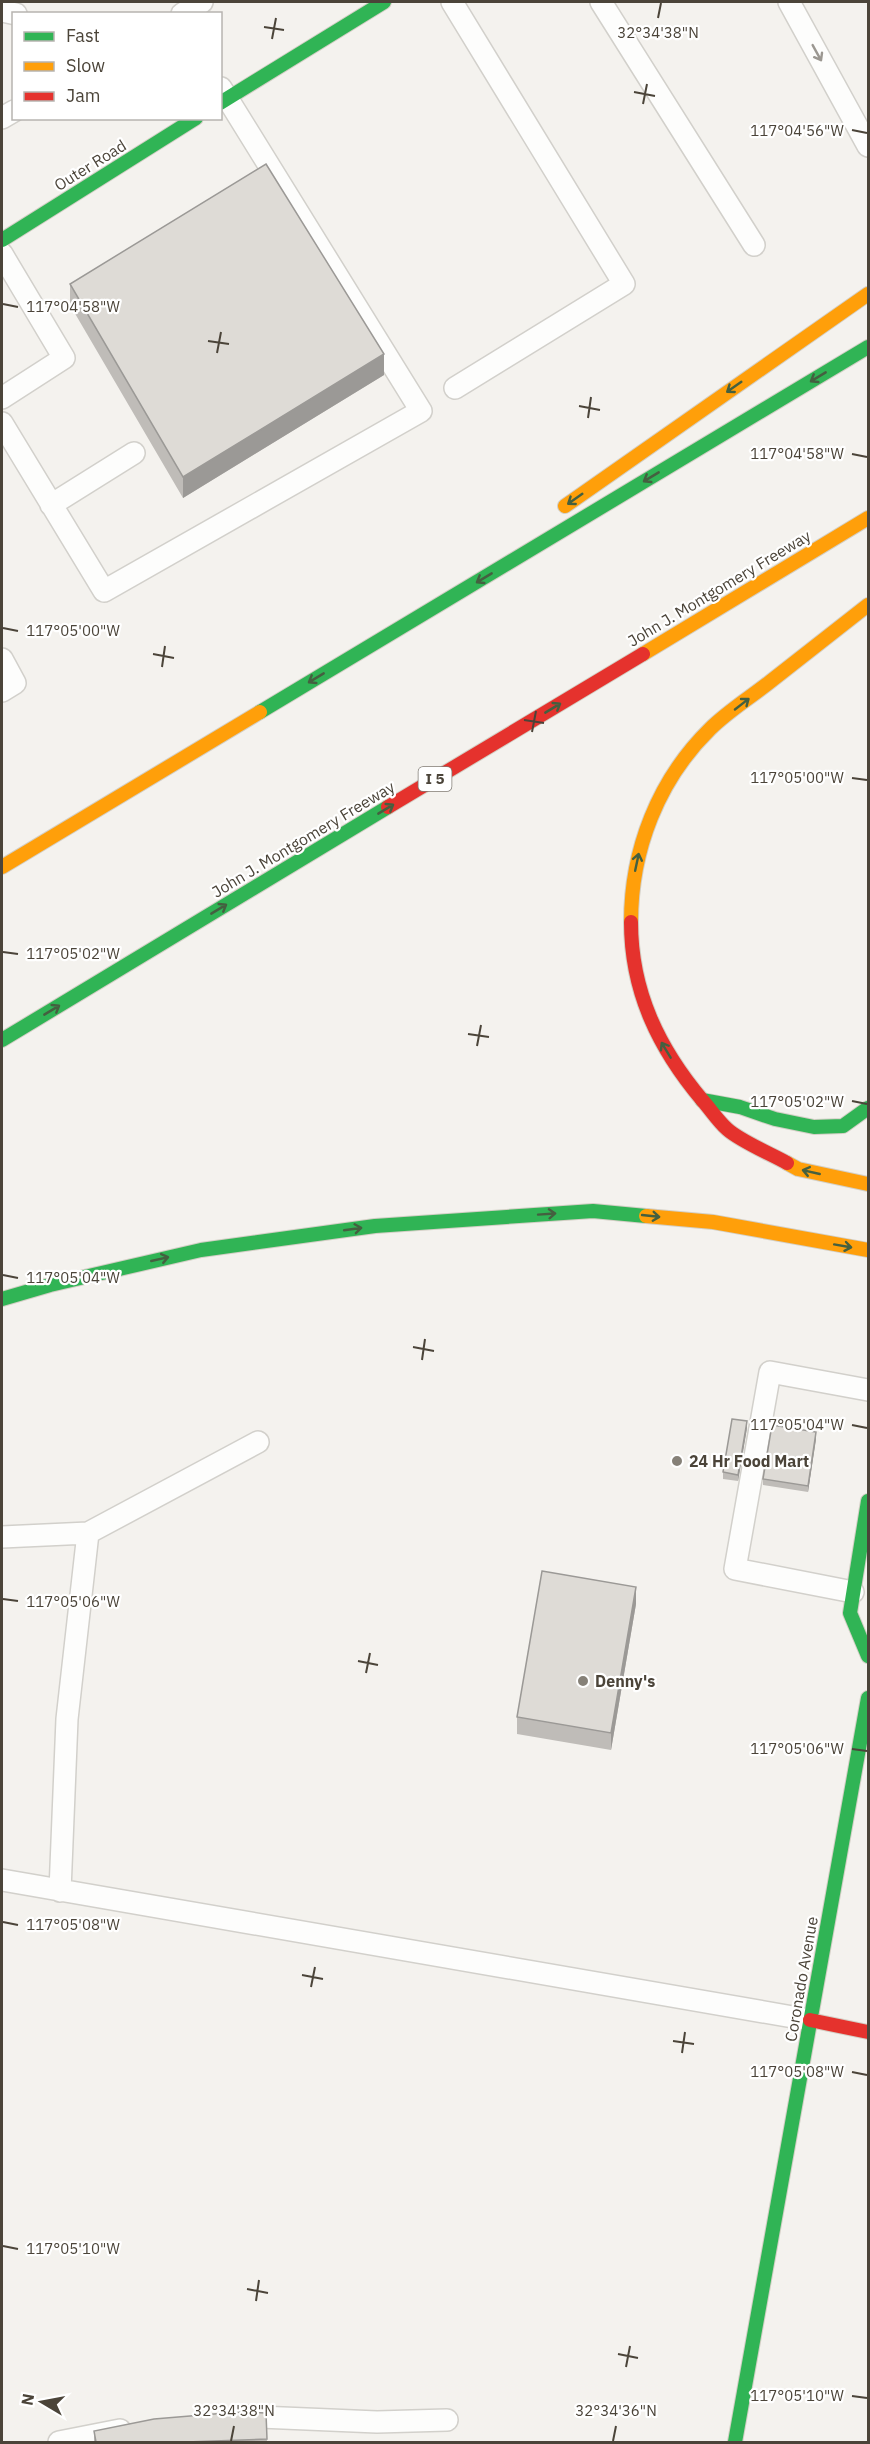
<svg xmlns="http://www.w3.org/2000/svg" width="870" height="2444" viewBox="0 0 870 2444" font-family="'IBM Plex Sans',sans-serif">
<style>
.lines{fill:none;stroke-linecap:round;stroke-linejoin:round}
.lane-casing{stroke:#d2d0cb;stroke-width:24}
.fast-casing{stroke:#d3cfc5;stroke-width:16}
.slow-casing{stroke:#d3cfc5;stroke-width:16}
.jam-casing{stroke:#d3cfc5;stroke-width:16}
.lane{stroke:#fdfdfc;stroke-width:21}
.fast{stroke:#30b455;stroke-width:14}
.slow{stroke:#ff9f0a;stroke-width:14}
.jam{stroke:#e5322d;stroke-width:14}
.wall{fill:#bfbcb8}
.shaded-wall{fill:#9b9996}
.building{fill:#dedbd6;stroke:#9b9996;stroke-width:1.5}
.oneway{stroke:#9b9791}
.oneway2{stroke:#446040}
.ticks{fill:none;stroke:#4b4439;stroke-width:2}
.poi-dot{fill:#868178;stroke:#fff;stroke-width:2}
.labels{text-anchor:middle;stroke-width:4.5;stroke-linejoin:round;paint-order:stroke}
.shield{fill:#fff;stroke:#817c74;stroke-width:1.5}
.shield-label{font-size:15px;font-weight:bold;fill:#4b4439}
.street-label{font-size:16px;fill:#4b4439;stroke:#fff}
.poi-label{font-size:16px;font-weight:bold;fill:#4b4439;stroke:#fff;text-anchor:start}
.ticks-label{font-size:15px;text-anchor:middle;fill:#4b4439;stroke:#fff;stroke-width:4.5;stroke-linejoin:round;paint-order:stroke}
</style>
<rect width="100%" height="100%" fill="#f4f2ee"/>
<g class="lines">
<defs>
<path id="lane" d="M 452,2 L 624,284 L 455,388
M 601,2 L 754,245
M 789,2 L 868,146
M 2,11 L 16,14
M 182,14 L 202,2
M 2,118 L 14,111
M 2,254 L 64,358 L 2,398
M 2,423 L 104,591 L 421,411 L 221,88
M 51,505 L 134,453
M 2,659 L 15,683 L 2,691
M 88,1533 L 258,1442
M 2,1537 L 88,1533 L 67,1719 L 60,1891
M 853,1592 L 735,1569 L 770,1372 L 868,1390
M 2,1880 L 810,2020
M 237,2416 L 377,2422 L 447,2420
M 59,2442 L 120,2430"/>
<path id="fast" d="M 220,103 L 384,2
M 2,240 L 196,118
M 260,712 L 868,347
M 2,1040 L 388,807
M 702,1100 L 740,1107 L 775,1119 L 814,1127 L 843,1126 L 868,1108
M 2,1299 L 50,1285 L 201,1250 L 375,1226 L 593,1211 L 646,1216
M 868,1501 L 850,1613 L 868,1656
M 735,2442 L 868,1698"/>
<path id="slow" d="M 565,506 L 868,294
M 643,654 L 868,518
M 2,867 L 260,712
M 631,922 C 631,850 658,780 710,729 C 728,711 751,697 771,681 C 803,656 836,630 868,605
M 787,1163 L 798,1169 L 868,1184
M 646,1216 L 713,1222 L 868,1250"/>
<path id="jam" d="M 388,807 L 643,654
M 631,922 C 631,992 659,1049 703,1101 C 711,1110 718,1121 727,1129 C 740,1141 771,1154 787,1163
M 810,2020 L 868,2032"/>
</defs>
<use href="#lane" class="lane-casing"/>
<use href="#fast" class="fast-casing"/>
<use href="#slow" class="slow-casing"/>
<use href="#jam" class="jam-casing"/>
<use href="#lane" class="lane"/>
<use href="#fast" class="fast"/>
<use href="#slow" class="slow"/>
<use href="#jam" class="jam"/>
</g>
<path class="wall" d="M 70,284 L 384,375 L 183,498 L 70,305 Z
M 747,1428 L 738,1481 L 723,1479 L 723,1472 Z
M 816,1439 L 808,1492 L 763,1485 L 763,1479 Z
M 636,1604 L 611,1750 L 517,1734 L 517,1717 Z
M 266,2413 L 267,2442 L 94,2442 L 94,2431 Z"/>
<path class="shaded-wall" d="M 384,354 L 384,375 L 183,498 L 183,477 Z
M 747,1421 L 747,1428 L 738,1481 L 738,1475 Z
M 816,1432 L 816,1439 L 808,1492 L 808,1486 Z
M 636,1587 L 636,1604 L 611,1750 L 611,1733 Z"/>
<path class="building" d="M 266,164 L 384,354 L 183,477 L 70,284 Z
M 732,1419 L 747,1421 L 738,1475 L 723,1472 Z
M 772,1425 L 816,1432 L 808,1486 L 763,1479 Z
M 542,1571 L 636,1587 L 611,1733 L 517,1717 Z
M 238,2412 L 266,2413 L 267,2439 L 186,2442 L 96,2442 L 94,2431 L 154,2419 Z"/>
<defs><path id="oneway-shaft" d="M-6 0H5M1.5-3L5.5 0L1.5 3" fill="none" stroke-width="1.6" stroke-linecap="round" stroke-linejoin="round" transform="scale(1.5)"/></defs>
<use class="oneway" href="#oneway-shaft" transform="translate(817 53) rotate(61)"/>
<g class="oneway2">
<use href="#oneway-shaft" transform="translate(818 377) rotate(149)"/>
<use href="#oneway-shaft" transform="translate(734 387) rotate(145)"/>
<use href="#oneway-shaft" transform="translate(651 477) rotate(149)"/>
<use href="#oneway-shaft" transform="translate(575 499) rotate(145)"/>
<use href="#oneway-shaft" transform="translate(484 578) rotate(149)"/>
<use href="#oneway-shaft" transform="translate(316 678) rotate(149)"/>
<use href="#oneway-shaft" transform="translate(742 704) rotate(-38)"/>
<use href="#oneway-shaft" transform="translate(553 708) rotate(-31)"/>
<use href="#oneway-shaft" transform="translate(386 809) rotate(-31)"/>
<use href="#oneway-shaft" transform="translate(637 862) rotate(-78)"/>
<use href="#oneway-shaft" transform="translate(219 909) rotate(-31)"/>
<use href="#oneway-shaft" transform="translate(52 1010) rotate(-31)"/>
<use href="#oneway-shaft" transform="translate(666 1050) rotate(-121)"/>
<use href="#oneway-shaft" transform="translate(811 1172) rotate(-167)"/>
<use href="#oneway-shaft" transform="translate(547 1214) rotate(-4)"/>
<use href="#oneway-shaft" transform="translate(651 1216) rotate(6)"/>
<use href="#oneway-shaft" transform="translate(353 1229) rotate(-8)"/>
<use href="#oneway-shaft" transform="translate(843 1246) rotate(10)"/>
<use href="#oneway-shaft" transform="translate(160 1259) rotate(-13)"/>
</g>
<path class="ticks" d="M 658,18 L 661,3M 264,27 L 284,30M 272,39 L 276,18M 634,92 L 655,96M 643,104 L 647,84M 852,130 L 867,133M 3,304 L 18,307M 208,341 L 229,344M 217,353 L 221,332M 579,406 L 600,410M 588,418 L 591,397M 852,454 L 867,457M 3,628 L 18,631M 153,654 L 174,658M 162,667 L 165,646M 524,720 L 544,723M 532,732 L 536,711M 852,778 L 867,780M 3,952 L 18,954M 468,1034 L 489,1037M 477,1046 L 481,1025M 852,1101 L 867,1104M 3,1275 L 18,1278M 413,1347 L 434,1351M 422,1360 L 425,1339M 852,1425 L 867,1428M 3,1599 L 18,1601M 358,1661 L 378,1665M 366,1673 L 370,1653M 852,1749 L 867,1751M 3,1922 L 18,1925M 302,1975 L 323,1979M 311,1987 L 315,1967M 673,2041 L 694,2044M 682,2053 L 685,2032M 852,2072 L 867,2075M 3,2246 L 18,2249M 247,2289 L 268,2293M 256,2301 L 259,2280M 618,2354 L 638,2358M 626,2367 L 630,2346M 852,2396 L 867,2398M 231,2441 L 234,2426M 613,2441 L 616,2426"/>
<g class="poi-dot">
<circle cx="677" cy="1461" r="6"/>
<circle cx="583" cy="1681" r="6"/>
</g>
<g class="labels">
<rect class="shield" x="418.5" y="767" width="33" height="24" rx="4.5"/>
<g class="shield-label">
<text x="435" y="784">I 5</text>
</g>
<g class="street-label">
<text transform="translate(90 165) rotate(-32)" y="6">Outer Road</text>
<text transform="translate(719 588) rotate(-31)" y="6">John J. Montgomery Freeway</text>
<text transform="translate(303 839) rotate(-31)" y="6">John J. Montgomery Freeway</text>
<text transform="translate(801 1979) rotate(-80)" y="6">Coronado Avenue</text>
</g>
<g class="poi-label">
<text x="689" y="1467">24 Hr Food Mart</text>
<text x="595" y="1687">Denny's</text>
</g>
</g>
<g class="ticks-label">
<text x="658" y="38">32°34'38"N</text>
<text x="797" y="136">117°04'56"W</text>
<text x="73" y="312">117°04'58"W</text>
<text x="797" y="459">117°04'58"W</text>
<text x="73" y="636">117°05'00"W</text>
<text x="797" y="783">117°05'00"W</text>
<text x="73" y="959">117°05'02"W</text>
<text x="797" y="1107">117°05'02"W</text>
<text x="73" y="1283">117°05'04"W</text>
<text x="797" y="1430">117°05'04"W</text>
<text x="73" y="1607">117°05'06"W</text>
<text x="797" y="1754">117°05'06"W</text>
<text x="73" y="1930">117°05'08"W</text>
<text x="797" y="2077">117°05'08"W</text>
<text x="73" y="2254">117°05'10"W</text>
<text x="797" y="2401">117°05'10"W</text>
<text x="234" y="2416">32°34'38"N</text>
<text x="616" y="2416">32°34'36"N</text>
</g>
<rect width="870" height="2444" fill="none" stroke="#4b4439" stroke-width="6"/>
<rect x="12" y="12" width="210" height="108" fill="#ffffff" stroke="#b7b4b0" stroke-width="1.5"/>
<rect x="24" y="32" width="30" height="9" fill="#30b455" stroke="#b7b4b0" stroke-width="1.5"/>
<text x="66" y="42" font-size="18" fill="#4b4439">Fast</text>
<rect x="24" y="62" width="30" height="9" fill="#ff9f0a" stroke="#b7b4b0" stroke-width="1.5"/>
<text x="66" y="72" font-size="18" fill="#4b4439">Slow</text>
<rect x="24" y="92" width="30" height="9" fill="#e5322d" stroke="#b7b4b0" stroke-width="1.5"/>
<text x="66" y="102" font-size="18" fill="#4b4439">Jam</text>
<g transform="translate(42 2402) rotate(280)" stroke="#ffffff" stroke-width="4.5" paint-order="stroke">
<path d="M0-4.5L10 22L0 15L-10 22Z" fill="#4b4439"/>
<text y="-9" font-size="16" font-weight="bold" text-anchor="middle" fill="#4b4439">N</text>
</g>
</svg>
